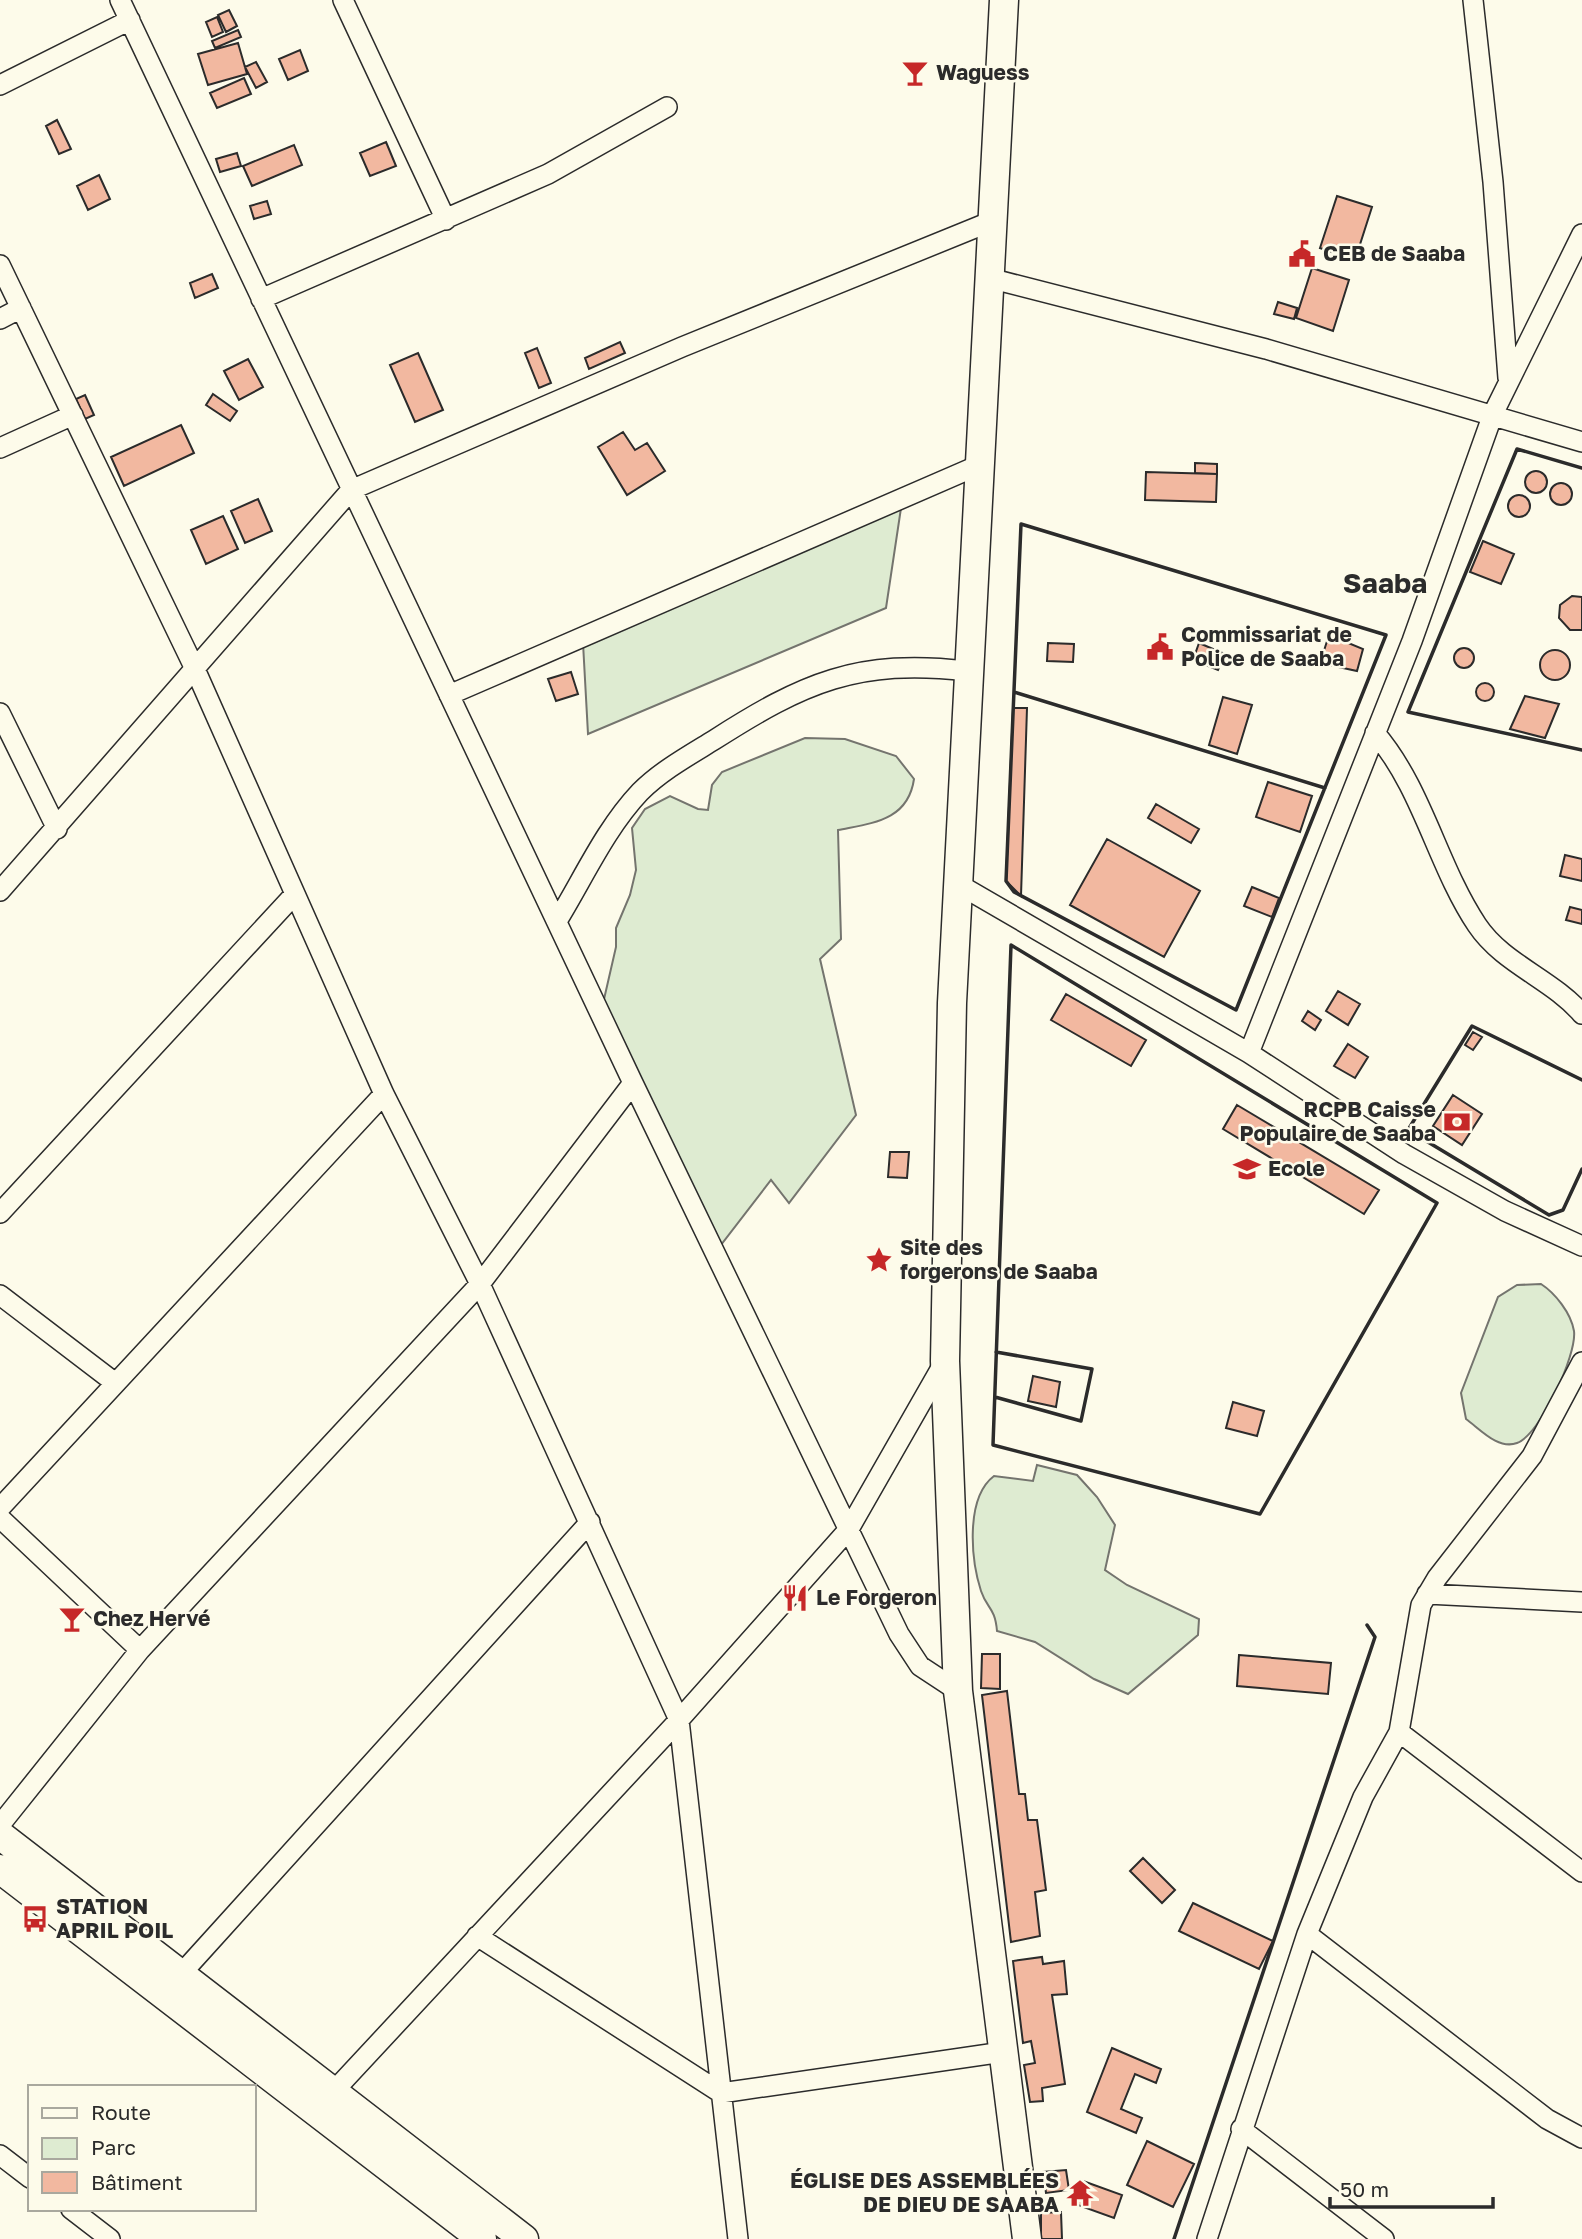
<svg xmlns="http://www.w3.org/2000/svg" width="1582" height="2239" viewBox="0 0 1582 2239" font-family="'Golos Text',sans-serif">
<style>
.green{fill:#deebd1;stroke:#74746e;stroke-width:2}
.building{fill:#f2b8a0;stroke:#2b2b2b;stroke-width:2}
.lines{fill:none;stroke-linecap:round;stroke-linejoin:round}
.street-casing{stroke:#2b2b2b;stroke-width:22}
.secondary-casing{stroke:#2b2b2b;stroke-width:31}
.street{stroke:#fdfbea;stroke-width:19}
.secondary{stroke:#fdfbea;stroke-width:28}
.wall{stroke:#2b2b2b;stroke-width:3.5}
.labels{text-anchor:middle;stroke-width:5;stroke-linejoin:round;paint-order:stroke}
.poi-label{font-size:21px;font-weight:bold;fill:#2b2b2b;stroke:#fdfbea;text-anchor:start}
.district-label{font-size:28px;font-weight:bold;fill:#2b2b2b;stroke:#fdfbea}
</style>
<rect width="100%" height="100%" fill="#fdfbea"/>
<path class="green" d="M 901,508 L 886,608 L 588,734 L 583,643 Z
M 805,738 L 845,739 L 896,756 L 914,779 C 908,821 872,823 838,830 L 841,939 L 820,959 L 856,1115 L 789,1203 L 771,1180 L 717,1250 L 602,1008 L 616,947 L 616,928 L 630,895 L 636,870 L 632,828 L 645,809 L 670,796 L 698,809 L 708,810 L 712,785 L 722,772 Z
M 1541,1284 C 1555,1293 1571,1313 1574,1331 C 1577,1355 1540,1435 1517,1443 C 1498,1450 1480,1429 1466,1419 L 1461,1393 L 1498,1297 L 1517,1285 Z
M 1037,1465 L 1077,1475 L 1097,1497 L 1115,1525 L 1105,1570 L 1127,1585 L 1199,1619 L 1198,1635 L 1128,1694 L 1094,1679 L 1035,1642 L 997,1631 C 995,1607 987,1609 981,1591 C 971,1560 965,1498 994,1476 L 1033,1481 Z"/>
<path class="building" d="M 229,10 L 237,26 L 226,32 L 218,15 Z
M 217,17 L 223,32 L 212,37 L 206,22 Z
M 238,30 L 241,37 L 215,48 L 212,41 Z
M 238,43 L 247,74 L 208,85 L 198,54 Z
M 300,50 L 308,71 L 288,80 L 279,59 Z
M 256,62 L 267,82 L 256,88 L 245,67 Z
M 244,78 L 251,94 L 217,108 L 210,93 Z
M 57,120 L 71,149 L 59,154 L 46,126 Z
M 386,142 L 396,166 L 370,176 L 360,153 Z
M 294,145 L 302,165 L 252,186 L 243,166 Z
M 237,153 L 241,166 L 220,172 L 216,159 Z
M 99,175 L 110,199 L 88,210 L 77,186 Z
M 1337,196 L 1372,207 L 1355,260 L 1320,248 Z
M 267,201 L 271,214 L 254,219 L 250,206 Z
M 1312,268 L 1349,280 L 1333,331 L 1296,318 Z
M 212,274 L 218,288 L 195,298 L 190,283 Z
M 1278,302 L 1297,308 L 1294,319 L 1274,314 Z
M 620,342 L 625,353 L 589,369 L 585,358 Z
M 537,348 L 551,383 L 539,388 L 525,353 Z
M 418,353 L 443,410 L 415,422 L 390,365 Z
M 248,359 L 263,387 L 239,400 L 224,371 Z
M 213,394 L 237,411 L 230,421 L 206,405 Z
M 85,395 L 94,415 L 85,419 L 76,399 Z
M 181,425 L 194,453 L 124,486 L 111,457 Z
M 623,432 L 635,450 L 647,443 L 665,471 L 627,495 L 598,447 Z
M 1195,463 L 1217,464 L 1217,474 L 1195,473 Z
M1525 482a11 11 0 1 1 22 0a11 11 0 1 1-22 0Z
M 1146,472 L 1217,474 L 1216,502 L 1145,500 Z
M1550 494a11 11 0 1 1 22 0a11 11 0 1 1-22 0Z
M1508 506a11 11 0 1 1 22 0a11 11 0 1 1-22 0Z
M 258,499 L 272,531 L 245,543 L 231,511 Z
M 223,516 L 238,549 L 206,564 L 191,530 Z
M 1483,541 L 1514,554 L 1501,584 L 1470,572 Z
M 1572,596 L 1582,597 L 1582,630 L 1570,630 L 1559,618 L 1560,605 Z
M 1329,635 L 1363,649 L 1357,671 L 1320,663 Z
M 1048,643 L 1074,644 L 1073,662 L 1047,661 Z
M 1199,643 L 1225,654 L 1218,670 L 1193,660 Z
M1454 658a10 10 0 1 1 20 0a10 10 0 1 1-20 0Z
M1540 665a15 15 0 1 1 30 0a15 15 0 1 1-30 0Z
M 571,672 L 578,694 L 556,701 L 548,679 Z
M1476 692a9 9 0 1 1 18 0a9 9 0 1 1-18 0Z
M 1525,696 L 1559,704 L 1545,738 L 1510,729 Z
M 1223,697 L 1252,705 L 1237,754 L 1209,745 Z
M 1013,708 L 1027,708 L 1021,896 L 1006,881 Z
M 1268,782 L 1312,796 L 1300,832 L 1256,817 Z
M 1156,804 L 1199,829 L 1191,843 L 1148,818 Z
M 1107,839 L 1200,891 L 1164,957 L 1070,905 Z
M 1565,855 L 1582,859 L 1582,881 L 1560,876 Z
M 1252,887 L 1279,898 L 1272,917 L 1244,906 Z
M 1570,907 L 1582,910 L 1582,924 L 1566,920 Z
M 1338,991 L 1360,1004 L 1348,1025 L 1326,1011 Z
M 1066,994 L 1146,1040 L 1131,1066 L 1051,1020 Z
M 1308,1011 L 1321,1020 L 1315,1030 L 1302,1021 Z
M 1473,1032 L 1482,1037 L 1473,1050 L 1465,1045 Z
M 1348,1044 L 1368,1057 L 1355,1078 L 1334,1066 Z
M 1453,1095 L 1482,1114 L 1462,1145 L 1433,1126 Z
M 1237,1105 L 1379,1190 L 1364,1214 L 1223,1129 Z
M 890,1152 L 909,1152 L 907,1178 L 888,1177 Z
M 1033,1376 L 1060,1382 L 1056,1407 L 1028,1401 Z
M 1233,1402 L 1264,1411 L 1257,1436 L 1226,1428 Z
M 982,1654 L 1000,1654 L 1000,1689 L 981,1688 Z
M 1239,1655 L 1331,1663 L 1328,1694 L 1237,1686 Z
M 1007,1691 L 1019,1794 L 1025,1794 L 1028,1820 L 1037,1820 L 1046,1890 L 1035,1892 L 1040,1936 L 1011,1942 L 982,1695 Z
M 1143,1858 L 1175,1890 L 1162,1903 L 1130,1871 Z
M 1193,1903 L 1273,1941 L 1259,1969 L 1179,1931 Z
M 1042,1957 L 1043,1964 L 1064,1961 L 1067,1994 L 1052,1995 L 1065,2084 L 1042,2088 L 1043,2101 L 1030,2102 L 1024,2065 L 1035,2063 L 1031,2041 L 1023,2043 L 1013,1961 Z
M 1112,2048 L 1161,2069 L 1156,2083 L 1135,2074 L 1121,2109 L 1142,2118 L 1136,2133 L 1087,2112 Z
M 1147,2141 L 1194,2164 L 1173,2207 L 1127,2185 Z
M 1066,2170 L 1069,2190 L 1046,2193 L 1043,2172 Z
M 1083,2181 L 1122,2195 L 1114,2218 L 1075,2204 Z
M 1061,2212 L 1062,2239 L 1041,2239 L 1041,2213 Z"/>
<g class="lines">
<defs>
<path id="street" d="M 120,0 L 633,1083 L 899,1634 L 920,1666 L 958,1691
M 343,0 L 446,220
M 1473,0 L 1493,182 L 1508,378
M 0,85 L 130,20
M 0,265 L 195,669 L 384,1094 L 480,1284 L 679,1720 L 738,2239
M 989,278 L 1266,349 L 1582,442
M 261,299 L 548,174 L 667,107
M 0,319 L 21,308
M 0,448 L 73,415
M 449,695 L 979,465
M 0,713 L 57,829
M 1375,733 C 1423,789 1437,865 1477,925 C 1503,964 1552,979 1582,1014
M 958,884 L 1249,1053 L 1404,1154 L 1505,1211 L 1582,1246
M 0,891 L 351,490 L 682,347 L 992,221
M 557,921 C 583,879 605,829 640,792 C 661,771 688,756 714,740 C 803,683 858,658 967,671
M 1249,1053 L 1412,641 L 1493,414 L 1582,234
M 0,1213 L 294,895
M 0,1295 L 114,1382
M 0,1508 L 384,1094
M 0,1518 L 140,1650
M 1427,1594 L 1582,1602
M 1399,1732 L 1582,1872
M 0,1825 L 140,1650 L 480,1284 L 633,1083
M 1307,1934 L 1547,2119 L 1582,2138
M 477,1936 L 721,2093 L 1003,2052
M 181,1974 L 590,1522
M 333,2092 L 679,1720 L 849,1529 L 945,1361
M 1241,2129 L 1384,2239
M 0,2155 L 30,2178
M 71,2209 L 110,2239
M 1207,2239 L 1307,1934 L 1363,1797 L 1399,1732 L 1421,1605 L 1437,1578 L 1532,1456 L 1582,1362"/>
<path id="secondary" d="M 1004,0 L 952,1003 L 945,1361 L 958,1691 L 1027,2239
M 0,1835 L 524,2239
M 0,1869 L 482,2239"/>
</defs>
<use href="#street" class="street-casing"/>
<use href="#secondary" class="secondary-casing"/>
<use href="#street" class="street"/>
<use href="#secondary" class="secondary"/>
<path class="wall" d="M 1582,468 L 1517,449 L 1408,712 L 1582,750
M 1021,524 L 1386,635 L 1236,1010 L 1014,892 L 1006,881 Z
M 1014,692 L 1325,788
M 1011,945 L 1437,1203 L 1260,1514 L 993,1445 Z
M 1582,1080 L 1472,1026 L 1408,1130 L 1549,1215 L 1563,1210 L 1582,1169
M 995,1397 L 1081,1421 L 1092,1369 L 996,1352
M 1174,2239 L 1375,1637 L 1367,1625"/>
</g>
<defs>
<symbol id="bar-bare" viewBox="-9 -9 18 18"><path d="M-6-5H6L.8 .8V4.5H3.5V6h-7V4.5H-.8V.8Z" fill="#c62828" stroke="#fdfbea" stroke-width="2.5" paint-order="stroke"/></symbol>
<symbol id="civic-bare" viewBox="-9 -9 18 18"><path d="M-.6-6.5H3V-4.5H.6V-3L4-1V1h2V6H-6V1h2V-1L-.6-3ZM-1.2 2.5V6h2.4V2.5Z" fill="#c62828" stroke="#fdfbea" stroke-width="2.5" paint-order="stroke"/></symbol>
<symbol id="bank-bare" viewBox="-9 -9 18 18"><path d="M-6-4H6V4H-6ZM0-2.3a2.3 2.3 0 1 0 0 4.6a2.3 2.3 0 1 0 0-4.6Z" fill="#c62828" stroke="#fdfbea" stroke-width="2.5" paint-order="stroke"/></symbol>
<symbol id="school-bare" viewBox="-9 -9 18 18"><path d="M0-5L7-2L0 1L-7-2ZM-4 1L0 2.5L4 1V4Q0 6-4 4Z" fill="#c62828" stroke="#fdfbea" stroke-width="2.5" paint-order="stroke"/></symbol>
<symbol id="sight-bare" viewBox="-9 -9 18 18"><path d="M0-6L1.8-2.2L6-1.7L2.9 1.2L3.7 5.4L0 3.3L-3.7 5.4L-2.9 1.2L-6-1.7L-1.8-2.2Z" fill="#c62828" stroke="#fdfbea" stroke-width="2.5" paint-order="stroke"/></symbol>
<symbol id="restaurant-bare" viewBox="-9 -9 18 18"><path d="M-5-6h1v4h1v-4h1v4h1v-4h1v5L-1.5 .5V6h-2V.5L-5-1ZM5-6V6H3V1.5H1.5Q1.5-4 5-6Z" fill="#c62828" stroke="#fdfbea" stroke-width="2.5" paint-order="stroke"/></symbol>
<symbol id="bus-bare" viewBox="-9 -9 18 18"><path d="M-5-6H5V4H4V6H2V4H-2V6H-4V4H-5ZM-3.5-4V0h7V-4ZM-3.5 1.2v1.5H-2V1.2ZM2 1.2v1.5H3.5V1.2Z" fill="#c62828" stroke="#fdfbea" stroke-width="2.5" paint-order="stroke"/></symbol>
<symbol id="temple-bare" viewBox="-9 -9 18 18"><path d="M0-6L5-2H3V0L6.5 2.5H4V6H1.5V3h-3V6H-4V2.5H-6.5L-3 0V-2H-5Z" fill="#c62828" stroke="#fdfbea" stroke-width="2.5" paint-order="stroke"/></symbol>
</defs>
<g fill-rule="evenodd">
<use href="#bar-bare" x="896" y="54" width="38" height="38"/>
<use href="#civic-bare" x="1283" y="235" width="38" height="38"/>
<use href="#civic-bare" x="1141" y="628" width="38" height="38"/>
<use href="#bank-bare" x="1438" y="1103" width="38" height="38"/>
<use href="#school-bare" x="1228" y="1150" width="38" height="38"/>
<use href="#sight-bare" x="860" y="1241" width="38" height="38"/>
<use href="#restaurant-bare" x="776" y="1579" width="38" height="38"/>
<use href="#bar-bare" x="53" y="1600" width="38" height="38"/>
<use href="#bus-bare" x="16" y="1900" width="38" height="38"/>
<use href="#temple-bare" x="1061" y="2174" width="38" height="38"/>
</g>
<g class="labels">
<g class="poi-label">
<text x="936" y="80">Waguess</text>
<text x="1323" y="261">CEB de Saaba</text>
<text x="1181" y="642">Commissariat de<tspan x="1181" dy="24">Police de Saaba</tspan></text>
<text x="1436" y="1117" text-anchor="end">RCPB Caisse<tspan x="1436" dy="24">Populaire de Saaba</tspan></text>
<text x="1268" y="1176">Ecole</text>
<text x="900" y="1255">Site des<tspan x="900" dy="24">forgerons de Saaba</tspan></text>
<text x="816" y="1605">Le Forgeron</text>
<text x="93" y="1626">Chez Hervé</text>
<text x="56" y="1914">STATION<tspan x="56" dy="24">APRIL POIL</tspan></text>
<text x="1059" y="2188" text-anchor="end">ÉGLISE DES ASSEMBLÉES<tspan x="1059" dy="24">DE DIEU DE SAABA</tspan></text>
</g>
<g class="district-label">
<text x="1385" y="593">Saaba</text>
</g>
</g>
<rect x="28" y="2085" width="228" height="126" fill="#fdfbea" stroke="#a9a89e" stroke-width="2"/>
<rect x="42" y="2108" width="35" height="10" fill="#fdfbea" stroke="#a9a89e" stroke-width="2"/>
<text x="91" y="2120" font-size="21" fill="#2b2b2b">Route</text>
<rect x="42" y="2138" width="35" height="21" fill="#deebd1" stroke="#a9a89e" stroke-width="2"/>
<text x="91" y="2155" font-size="21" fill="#2b2b2b">Parc</text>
<rect x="42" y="2172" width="35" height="21" fill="#f2b8a0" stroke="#a9a89e" stroke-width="2"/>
<text x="91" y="2190" font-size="21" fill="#2b2b2b">Bâtiment</text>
<path d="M1330 2197v10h163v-10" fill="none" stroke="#2b2b2b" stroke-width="3.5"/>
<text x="1340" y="2197" font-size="21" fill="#2b2b2b" stroke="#fdfbea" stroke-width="5" paint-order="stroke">50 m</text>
</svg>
